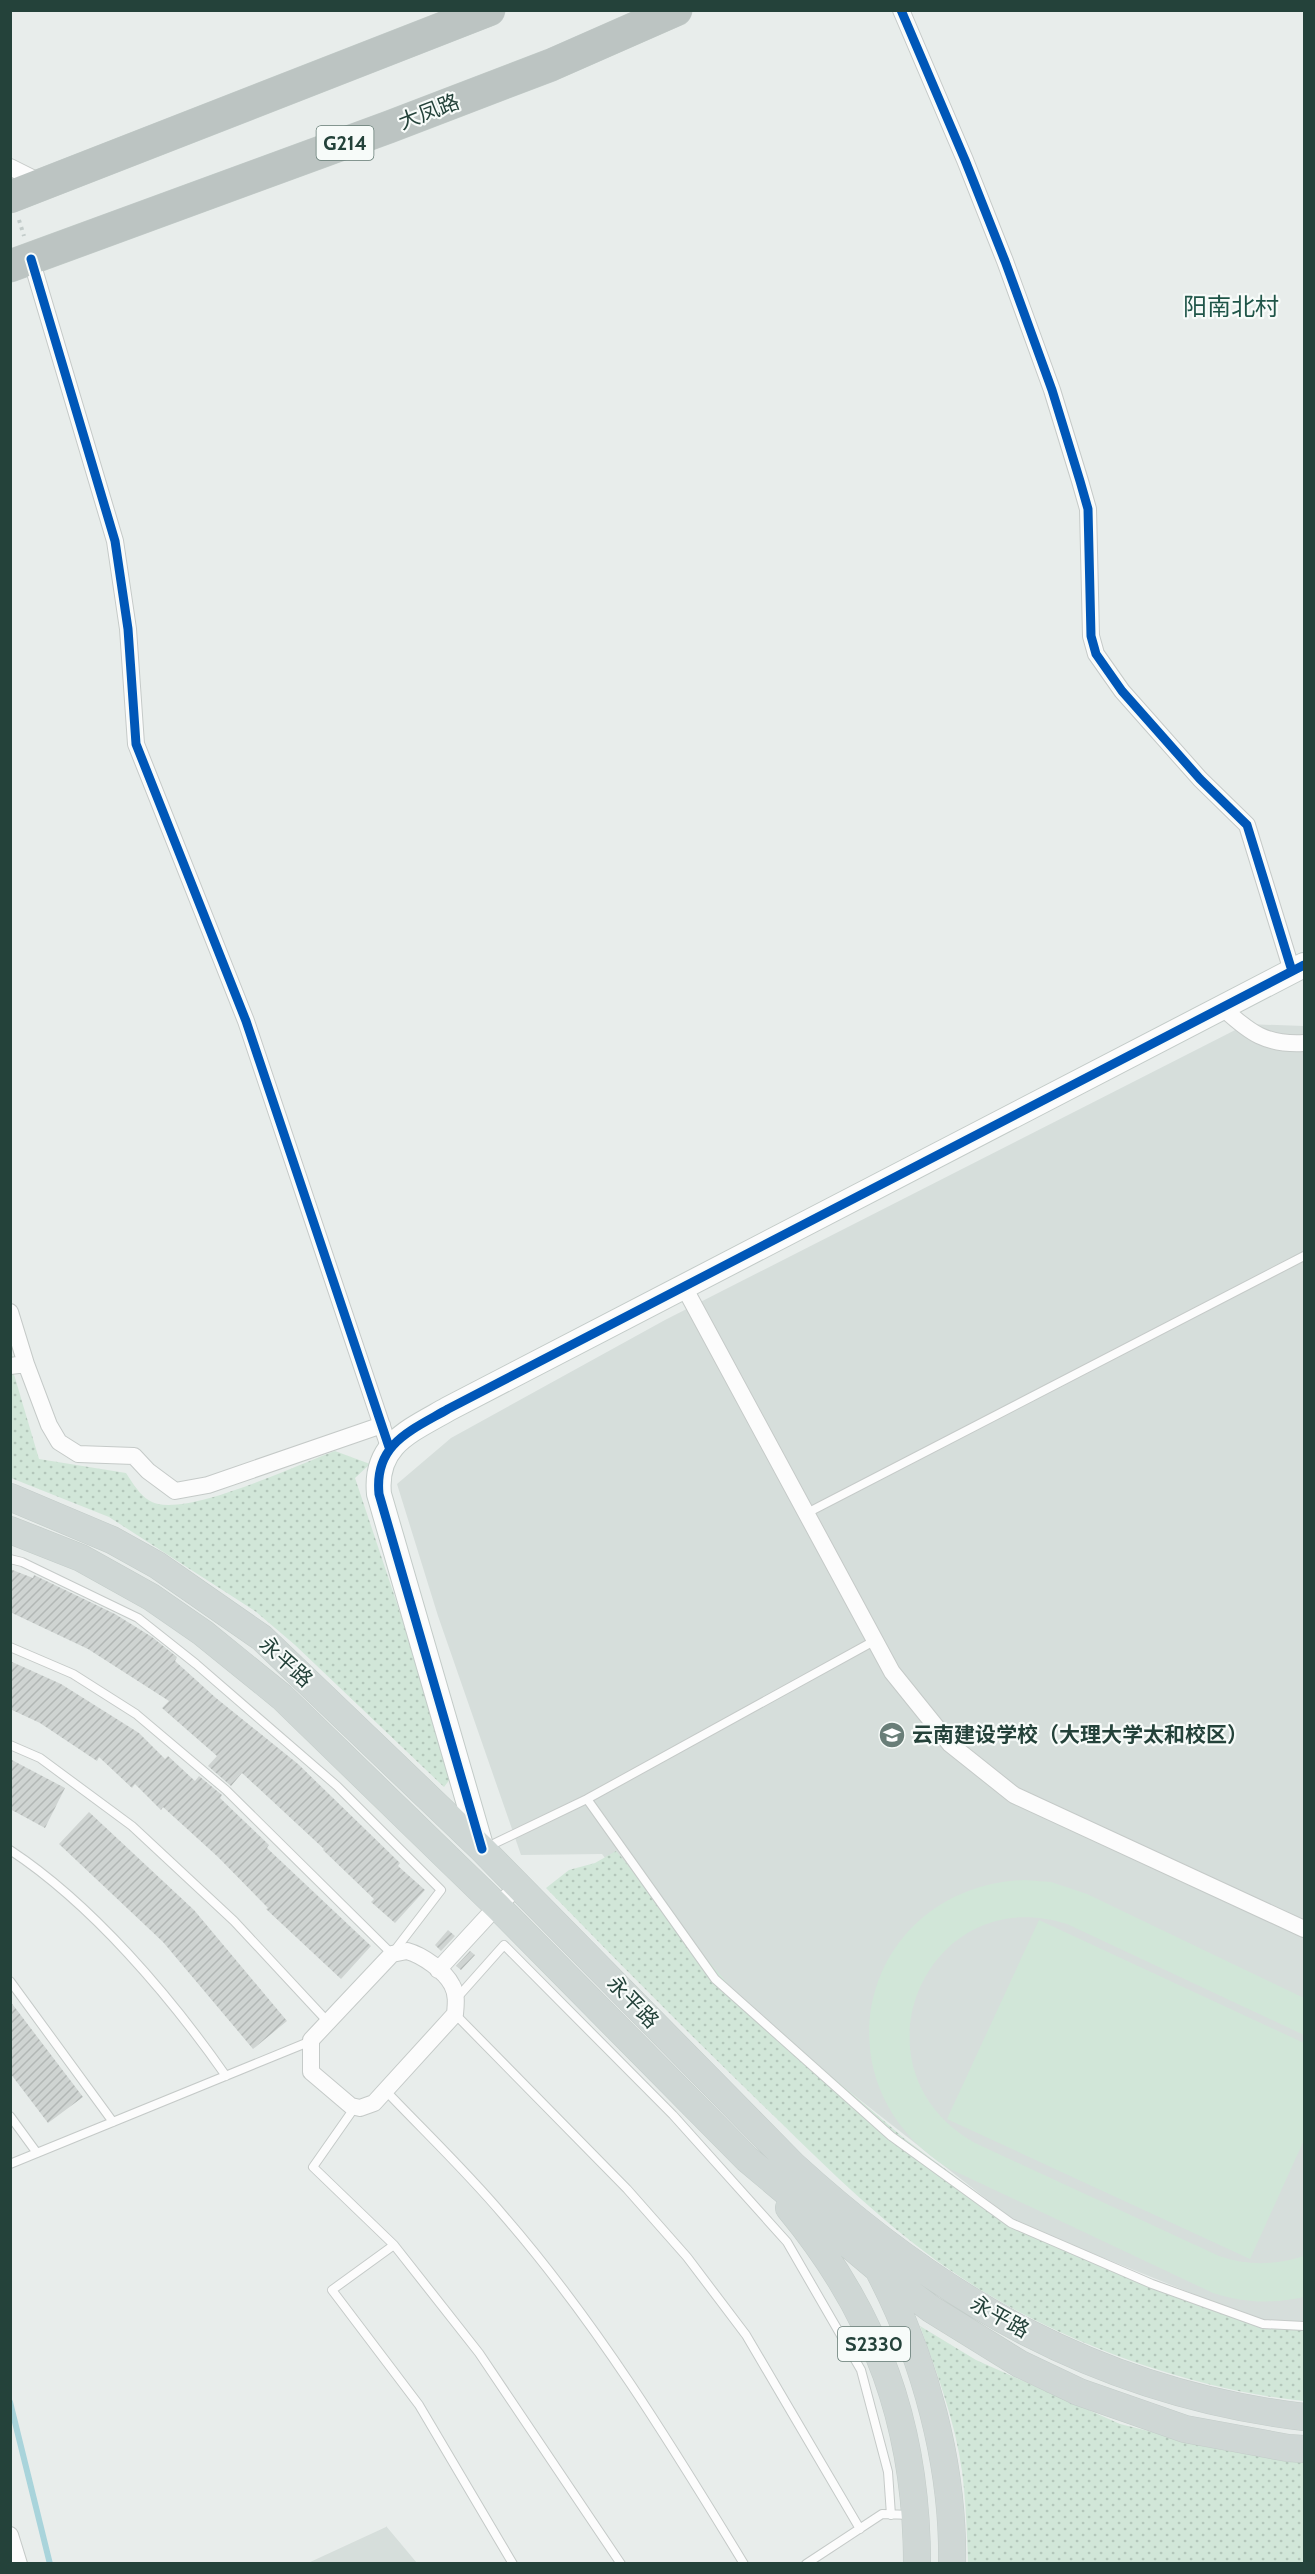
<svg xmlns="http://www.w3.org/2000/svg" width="1315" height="2574" viewBox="0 0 1315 2574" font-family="Cabin,'Noto Sans SC',sans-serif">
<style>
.built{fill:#d6dedb}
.grass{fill:url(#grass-dots)}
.garden{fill:#d1e6d8}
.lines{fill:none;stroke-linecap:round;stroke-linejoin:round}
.stream{stroke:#a9d4db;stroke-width:6}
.building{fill:url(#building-hatch)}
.lane-casing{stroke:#c5cac8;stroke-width:10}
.street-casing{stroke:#c5cac8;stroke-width:18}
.secondary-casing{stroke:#c3cbc8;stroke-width:26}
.primary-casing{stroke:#c3ccc9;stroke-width:28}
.highway-casing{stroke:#c3ccc9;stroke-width:33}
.path{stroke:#c3ccca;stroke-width:4;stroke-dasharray:3 4.5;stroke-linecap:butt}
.lane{stroke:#fcfcfc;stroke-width:8}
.street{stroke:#fcfcfc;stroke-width:16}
.secondary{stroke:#fcfcfc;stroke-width:24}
.primary{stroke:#cfd7d5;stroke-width:27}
.highway{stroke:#bcc4c2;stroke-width:32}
.cycleway-casing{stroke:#f7fbf9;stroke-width:13}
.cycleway{stroke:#0057b8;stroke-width:9}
.labels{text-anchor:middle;stroke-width:4.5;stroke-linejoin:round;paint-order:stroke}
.shield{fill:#f7fbf9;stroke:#637a73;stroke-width:1.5}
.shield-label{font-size:20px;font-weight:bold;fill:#24423a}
.street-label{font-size:21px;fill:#24423a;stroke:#f7fbf9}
.poi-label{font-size:21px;font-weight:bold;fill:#24423a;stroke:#f7fbf9;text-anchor:start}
.quarter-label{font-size:24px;fill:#1f5548;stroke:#f7fbf9}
</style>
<defs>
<pattern id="grass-dots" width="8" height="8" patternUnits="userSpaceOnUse" patternTransform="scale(1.5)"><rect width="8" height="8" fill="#d1e6d8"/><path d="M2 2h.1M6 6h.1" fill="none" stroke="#b3c6ba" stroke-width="1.8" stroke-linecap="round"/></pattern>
<pattern id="building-hatch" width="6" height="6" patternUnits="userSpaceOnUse" patternTransform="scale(1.5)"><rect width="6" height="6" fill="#cfd4d2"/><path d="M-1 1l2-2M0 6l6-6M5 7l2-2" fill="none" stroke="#b2b7b5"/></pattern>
</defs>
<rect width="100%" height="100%" fill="#e8edeb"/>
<path class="built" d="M 1247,1024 L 1304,1026 L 1304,2322 L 1258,2320 L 1017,2223 L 689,1966 L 602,1854 L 521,1855 L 438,1616 L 397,1484 L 451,1438 L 665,1320 Z
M 386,2526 L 417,2563 L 308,2563 L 386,2527 Z"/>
<path class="grass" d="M 10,1371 L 13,1371 L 39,1459 L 126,1473 C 134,1485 143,1501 158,1504 C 198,1512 294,1466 335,1451 L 370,1464 L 355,1478 L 454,1774 L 444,1787 L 295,1645 L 255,1611 L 109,1517 L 11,1478 Z
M 616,1851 L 739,1997 L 905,2139 L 1039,2239 L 1233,2317 L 1304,2329 L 1304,2401 C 1186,2389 1048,2338 950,2270 C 886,2226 831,2172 776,2118 C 698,2043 622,1966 546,1888 L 569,1870 L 595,1863 Z
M 920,2326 L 976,2360 L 1120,2424 L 1193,2442 L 1304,2460 L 1304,2563 L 968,2563 C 967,2533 966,2502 962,2471 C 955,2421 937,2373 920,2326 Z"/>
<path class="garden" d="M 1024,1880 L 1051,1882 L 1087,1894 L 1304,1998 L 1304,2035 L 1067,1924 C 926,1879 845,2070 975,2143 L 1219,2256 C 1248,2266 1276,2265 1304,2256 L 1304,2297 C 1273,2304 1244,2303 1213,2293 L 948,2168 C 811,2082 863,1887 1024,1880 Z
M 1039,1920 L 1304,2043 L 1304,2140 L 1250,2259 L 947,2119 Z"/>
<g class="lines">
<path class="stream" d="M 10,2402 L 50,2564"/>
</g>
<path class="building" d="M 10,1569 L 33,1578 L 34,1575 L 115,1614 L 152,1637 L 177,1657 L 175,1661 L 216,1698 L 298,1764 L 400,1863 L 398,1866 L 425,1890 L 395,1923 L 371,1902 L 374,1899 L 323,1850 L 324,1849 L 242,1773 L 231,1786 L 208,1766 L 217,1756 L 162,1708 L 169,1701 L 88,1649 L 10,1612 Z
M 10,1661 L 61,1684 L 139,1733 L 165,1759 L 168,1756 L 195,1781 L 199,1776 L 222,1795 L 220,1798 L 269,1845 L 267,1848 L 371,1946 L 341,1979 L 266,1909 L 268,1908 L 218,1857 L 163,1807 L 161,1810 L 135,1784 L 132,1788 L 99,1757 L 97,1761 L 40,1723 L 10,1709 Z
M 10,1759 L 65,1788 L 45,1828 L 10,1809 Z
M 89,1812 L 194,1910 L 287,2021 L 253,2049 L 163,1942 L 59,1844 Z
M 448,1930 L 455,1936 L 441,1951 L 435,1945 Z
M 470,1951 L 475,1955 L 461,1970 L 456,1966 Z
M 10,2001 L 83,2097 L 48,2123 L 10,2073 Z"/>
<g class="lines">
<defs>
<path id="lane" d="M 807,1513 L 1304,1256
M 10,1559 L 22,1562 L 138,1618 L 196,1664 L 337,1786 L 441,1890 L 392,1954 L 226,1790 L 136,1714 L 73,1674 L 10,1647
M 10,1745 L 40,1758 L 132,1826 L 234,1921 L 328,2022
M 587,1799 L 715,1979 L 891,2136 L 1011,2223 L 1152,2284 L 1263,2324 L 1304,2326
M 485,1848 L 587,1799 L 874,1641
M 10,1850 C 92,1904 170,1996 226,2076
M 10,1981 L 113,2122
M 456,1999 L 504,1945 L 673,2115 L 787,2242 L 861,2370 L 888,2472 L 891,2515
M 455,2014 L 627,2189 L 687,2257 L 746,2335 L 860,2529
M 385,2090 C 425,2132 467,2172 504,2216 C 596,2322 671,2444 744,2564
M 355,2107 L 313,2167 L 394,2245 L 479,2353 L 621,2564
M 10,2116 L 37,2153
M 10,2164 L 311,2041
M 394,2245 L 332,2290 L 419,2405 L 513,2564
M 806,2564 L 882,2514 L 912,2515"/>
<path id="street" d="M 901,10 L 965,160 L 1005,261 L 1052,390 L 1080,481 L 1088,509 L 1091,636 L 1096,654 L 1122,691 L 1200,779 L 1247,825 L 1292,971
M 10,167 L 42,183
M 31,259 L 115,541 L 128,629 L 136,744 L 246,1021 L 389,1447
M 1223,1008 C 1250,1033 1266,1045 1304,1043
M 684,1287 L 892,1672 L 950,1744 L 1014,1795 L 1304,1929
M 10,1312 L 26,1364 L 10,1366
M 26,1364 L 49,1425 L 59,1442 L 78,1454 L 134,1456 L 148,1471 L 175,1491 L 208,1485 L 382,1425
M 407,1951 C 422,1955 445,1971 452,1985 C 457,1994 456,2004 455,2014 L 374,2103 L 360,2108 L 351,2106 L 311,2072 L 311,2040 L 392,1954 Z
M 438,1970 L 497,1906 L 519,1886
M 10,2535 L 19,2564"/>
<path id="secondary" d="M 482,1849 L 379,1494 C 374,1444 410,1431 448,1409 L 1304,965"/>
<path id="primary" d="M 10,1497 L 112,1540 L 157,1565 L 262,1638 L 482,1849 L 793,2165 C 942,2301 1101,2393 1304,2417
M 10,1530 L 81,1558 L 151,1597 L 203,1633 L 282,1697 L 497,1906 L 747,2159 L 878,2269 L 931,2309 L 1020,2364 L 1079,2392 L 1185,2429 L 1288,2448 L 1304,2449
M 789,2208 C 877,2314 917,2426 917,2564
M 880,2273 C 925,2359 954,2466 952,2564"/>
<path id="highway" d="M 10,197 L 489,10
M 10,266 L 389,127 L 551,65 L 676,10"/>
</defs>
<use href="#lane" class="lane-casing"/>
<use href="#street" class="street-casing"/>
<use href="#secondary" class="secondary-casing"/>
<use href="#primary" class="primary-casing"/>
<use href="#highway" class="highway-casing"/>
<path class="path" d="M 19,220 L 24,236"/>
<use href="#lane" class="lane"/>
<use href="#street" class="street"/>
<use href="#secondary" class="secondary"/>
<use href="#primary" class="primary"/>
<use href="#highway" class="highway"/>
<defs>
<path id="cycleway" d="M 901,10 L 965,160 L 1005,261 L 1052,390 L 1080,481 L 1088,509 L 1091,636 L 1096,654 L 1122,691 L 1200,779 L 1247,825 L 1292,971
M 31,259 L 115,541 L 128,629 L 136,744 L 246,1021 L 389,1447
M 482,1849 L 379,1494 C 374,1444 410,1431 448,1409 L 1304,965"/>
</defs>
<use href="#cycleway" class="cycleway-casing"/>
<use href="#cycleway" class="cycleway"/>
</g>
<defs>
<symbol id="university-disc" viewBox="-11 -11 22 22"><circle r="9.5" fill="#697e78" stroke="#f7fbf9"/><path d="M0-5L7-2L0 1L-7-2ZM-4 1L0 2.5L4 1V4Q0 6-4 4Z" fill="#fff"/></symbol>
</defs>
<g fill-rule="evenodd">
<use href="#university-disc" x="877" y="1720" width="30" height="30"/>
</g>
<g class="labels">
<g class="shield">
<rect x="316.5" y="126" width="57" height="34" rx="4.5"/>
<rect x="838" y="2327" width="72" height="34" rx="4.5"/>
</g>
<g class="shield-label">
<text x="345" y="150">G214</text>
<text x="874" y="2351">S2330</text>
</g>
<g class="street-label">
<text transform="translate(429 112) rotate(-21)" y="7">大凤路</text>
<text transform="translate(286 1662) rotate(42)" y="7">永平路</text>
<text transform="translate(633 2002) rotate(46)" y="7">永平路</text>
<text transform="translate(1000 2317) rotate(29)" y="7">永平路</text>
</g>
<g class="poi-label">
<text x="912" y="1742">云南建设学校（大理大学太和校区）</text>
</g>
<g class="quarter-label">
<text x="1231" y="315">阳南北村</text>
</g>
</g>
<rect width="1315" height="2574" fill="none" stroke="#24423a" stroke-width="24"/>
</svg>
